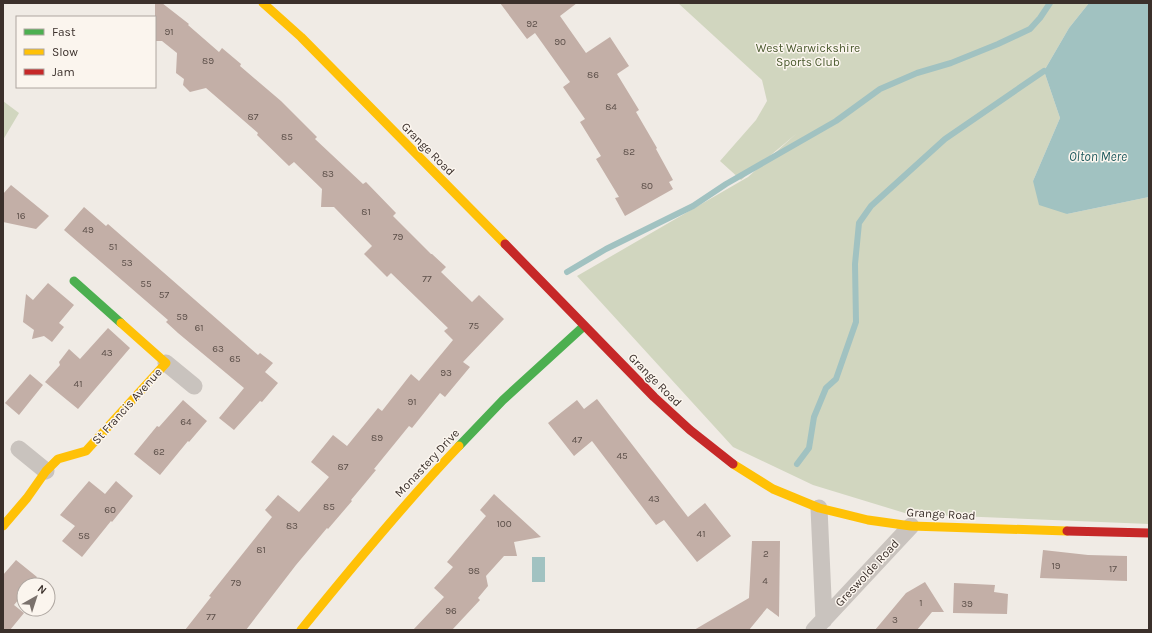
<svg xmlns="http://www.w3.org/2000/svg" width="1152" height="633" viewBox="0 0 1152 633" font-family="Karla,sans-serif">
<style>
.green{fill:#d1d6bf}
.water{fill:#a1c2c1}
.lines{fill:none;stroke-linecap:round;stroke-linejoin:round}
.stream{stroke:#a1c2c1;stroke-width:6}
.building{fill:#c3afa7}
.street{stroke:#c9c3be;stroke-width:17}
.fast{stroke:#4caf50;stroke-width:9}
.slow{stroke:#ffc107;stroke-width:9}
.jam{stroke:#c62828;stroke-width:9}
.labels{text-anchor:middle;stroke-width:3;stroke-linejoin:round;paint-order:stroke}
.number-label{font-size:10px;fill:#5d504a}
.park-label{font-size:12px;fill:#4a5a2e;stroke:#fbf5ee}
.street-label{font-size:12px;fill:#3b302b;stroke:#fbf5ee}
.water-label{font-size:13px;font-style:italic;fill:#1f5a5e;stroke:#fbf5ee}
</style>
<rect width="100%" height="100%" fill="#f0ebe5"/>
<path class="green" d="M 678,3 L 1089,3 L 1069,28 L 1044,71 L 1060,118 L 1033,181 L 1067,214 L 1149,197 L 1149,524 L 908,514 L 813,485 L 733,447 L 577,276 L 748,177 L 796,134 L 741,180 L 720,161 L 756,120 L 767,101 L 762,80 Z
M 3,101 L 19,113 L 3,140 Z"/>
<path class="water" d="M 1089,3 L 1149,3 L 1149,197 L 1067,214 L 1039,205 L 1033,181 L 1060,118 L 1044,71 L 1069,28 Z
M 532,557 L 545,557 L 545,582 L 532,582 Z"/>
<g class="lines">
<path class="stream" d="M 567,272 L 606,249 L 693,206 L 726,184 L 836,121 L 880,89 L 917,73 L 951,63 L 998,44 L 1030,29 L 1040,18 L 1050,3
M 797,464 L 809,448 L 814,417 L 826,388 L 836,379 L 856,322 L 855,264 L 859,223 L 871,206 L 945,139 L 1044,71"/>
</g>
<path class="building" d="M 155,3 L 162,3 L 189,24 L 188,25 L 219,52 L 222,48 L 241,64 L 240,66 L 281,101 L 317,137 L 315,139 L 363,184 L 366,182 L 396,213 L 393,216 L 431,254 L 432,254 L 446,267 L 441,272 L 472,302 L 479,295 L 504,319 L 463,362 L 470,367 L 445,397 L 440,393 L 412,428 L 409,426 L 374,469 L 376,470 L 351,500 L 352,501 L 328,529 L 327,528 L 296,565 L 246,630 L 185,630 L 211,597 L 209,596 L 272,517 L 265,510 L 278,495 L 299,512 L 329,477 L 311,462 L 333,435 L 347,446 L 378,408 L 382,411 L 411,374 L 419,381 L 453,340 L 444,331 L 448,328 L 391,273 L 387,277 L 364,254 L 372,246 L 334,207 L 321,207 L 322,189 L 294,162 L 289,166 L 257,135 L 258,133 L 206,88 L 190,92 L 183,85 L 184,79 L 176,73 L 177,53 L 162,41 L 155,41 Z
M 500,3 L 577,3 L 560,16 L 586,53 L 610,37 L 629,66 L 617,74 L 639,110 L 636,112 L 657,148 L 656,149 L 673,180 L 669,182 L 673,189 L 625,216 L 615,198 L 619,197 L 596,159 L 601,156 L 580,122 L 585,119 L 563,87 L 570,82 L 535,33 L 527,39 Z
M 11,185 L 49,216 L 36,229 L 3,222 L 3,194 Z
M 84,207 L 106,226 L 108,224 L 258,355 L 260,353 L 273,363 L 265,372 L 278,383 L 262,402 L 260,401 L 234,430 L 219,418 L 244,388 L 178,333 L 166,322 L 168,320 L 64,230 Z
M 48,283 L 74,305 L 59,323 L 64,327 L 52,342 L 44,336 L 32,339 L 34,330 L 23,322 L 26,294 L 33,300 Z
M 108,328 L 130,348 L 78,409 L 45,382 L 60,365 L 59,362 L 69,349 L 80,359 Z
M 30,374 L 43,385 L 19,415 L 5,403 Z
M 597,399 L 688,517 L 705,503 L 731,536 L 697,562 L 664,520 L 656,525 L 592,441 L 574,456 L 548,423 L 577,400 L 584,409 Z
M 183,400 L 207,421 L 189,442 L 188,441 L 160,475 L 134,454 L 157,426 L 159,427 Z
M 89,481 L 105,494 L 116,481 L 133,496 L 112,522 L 111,521 L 82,557 L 62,541 L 75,526 L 60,515 Z
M 494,494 L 541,537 L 514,542 L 517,556 L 504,556 L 486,576 L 488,586 L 478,598 L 480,600 L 452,630 L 413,630 L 444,597 L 434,588 L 453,567 L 447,562 L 486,516 L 480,510 Z
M 752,541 L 780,541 L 779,617 L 767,608 L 749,630 L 694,630 L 749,598 Z
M 1043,550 L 1088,555 L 1127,556 L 1127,581 L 1040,578 Z
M 16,560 L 37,577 L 31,585 L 24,585 L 24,593 L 14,605 L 24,613 L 10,630 L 3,630 L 3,575 Z
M 925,582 L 944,612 L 932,612 L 917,630 L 875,630 L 906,593 Z
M 954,583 L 995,585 L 994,592 L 1008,594 L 1007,614 L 953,613 Z"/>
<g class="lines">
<path class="street" d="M 166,363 L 194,386
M 19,449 L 46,471
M 819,508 L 824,620
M 814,630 L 911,526"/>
<path class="fast" d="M 74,281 L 121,323
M 459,446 L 503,400 L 584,326"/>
<path class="slow" d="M 263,3 L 301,37 L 505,244
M 733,464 L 773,489 L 819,508 L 868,520 L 911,526 L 1067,531
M 3,526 L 27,498 L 46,471 L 58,459 L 86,451 L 166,363 L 121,323
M 301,630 C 352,567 403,505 459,446"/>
<path class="jam" d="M 505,244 L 654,397 L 690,430 L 733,464
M 1067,531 L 1149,533"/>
</g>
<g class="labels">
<g class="number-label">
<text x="532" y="27">92</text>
<text x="169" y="35">91</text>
<text x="560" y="45">90</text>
<text x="208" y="64">89</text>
<text x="593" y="78">86</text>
<text x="611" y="110">84</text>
<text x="253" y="120">87</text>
<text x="287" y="140">85</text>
<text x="629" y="155">82</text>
<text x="328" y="177">83</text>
<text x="647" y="189">80</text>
<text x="366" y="215">81</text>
<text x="21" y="219">16</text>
<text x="88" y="233">49</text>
<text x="398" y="240">79</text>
<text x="113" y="250">51</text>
<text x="127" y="266">53</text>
<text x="427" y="282">77</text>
<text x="146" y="287">55</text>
<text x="164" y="298">57</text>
<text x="182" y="320">59</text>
<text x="474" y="329">75</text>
<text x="199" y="331">61</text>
<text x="218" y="352">63</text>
<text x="107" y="356">43</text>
<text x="235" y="362">65</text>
<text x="446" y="376">93</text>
<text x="78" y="387">41</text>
<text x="412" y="405">91</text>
<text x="186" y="425">64</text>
<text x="377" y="441">89</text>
<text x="577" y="443">47</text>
<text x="159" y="455">62</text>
<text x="622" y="459">45</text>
<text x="343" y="470">87</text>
<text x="654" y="502">43</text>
<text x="329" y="510">85</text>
<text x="110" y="513">60</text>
<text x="504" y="527">100</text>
<text x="292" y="529">83</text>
<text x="701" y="537">41</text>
<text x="84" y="539">58</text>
<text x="261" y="553">81</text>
<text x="766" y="557">2</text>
<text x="1056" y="569">19</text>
<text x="1113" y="572">17</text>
<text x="474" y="574">98</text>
<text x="765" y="584">4</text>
<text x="236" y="586">79</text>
<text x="921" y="606">1</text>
<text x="967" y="607">39</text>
<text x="451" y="614">96</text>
<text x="211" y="620">77</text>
<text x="895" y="623">3</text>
</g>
<g class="park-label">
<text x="808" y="52">West Warwickshire<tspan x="808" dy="14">Sports Club</tspan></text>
</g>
<g class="street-label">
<text transform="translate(428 149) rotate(45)" y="4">Grange Road</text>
<text transform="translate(655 380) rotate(45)" y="4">Grange Road</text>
<text transform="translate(127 406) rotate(-48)" y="4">St Francis Avenue</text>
<text transform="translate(427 463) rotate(-47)" y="4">Monastery Drive</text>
<text transform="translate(941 514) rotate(3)" y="4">Grange Road</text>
<text transform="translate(867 573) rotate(-47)" y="4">Greswolde Road</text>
</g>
<g class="water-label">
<text x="1098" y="161">Olton Mere</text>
</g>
</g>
<rect width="1152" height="633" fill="none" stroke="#3b302b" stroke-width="8"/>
<rect x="16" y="16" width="140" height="72" fill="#fbf5ee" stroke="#aea6a0"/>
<rect x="24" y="29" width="20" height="6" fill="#4caf50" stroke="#aea6a0"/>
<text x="52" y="36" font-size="12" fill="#3b302b">Fast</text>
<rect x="24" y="49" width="20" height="6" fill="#ffc107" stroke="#aea6a0"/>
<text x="52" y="56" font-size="12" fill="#3b302b">Slow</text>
<rect x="24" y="69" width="20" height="6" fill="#c62828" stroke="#aea6a0"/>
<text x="52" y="76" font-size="12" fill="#3b302b">Jam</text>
<g transform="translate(36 597) rotate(39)"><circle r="19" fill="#fbf5ee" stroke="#aea6a0"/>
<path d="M0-3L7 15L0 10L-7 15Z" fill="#7a716c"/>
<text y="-6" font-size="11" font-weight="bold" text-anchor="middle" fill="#3b302b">N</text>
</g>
</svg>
